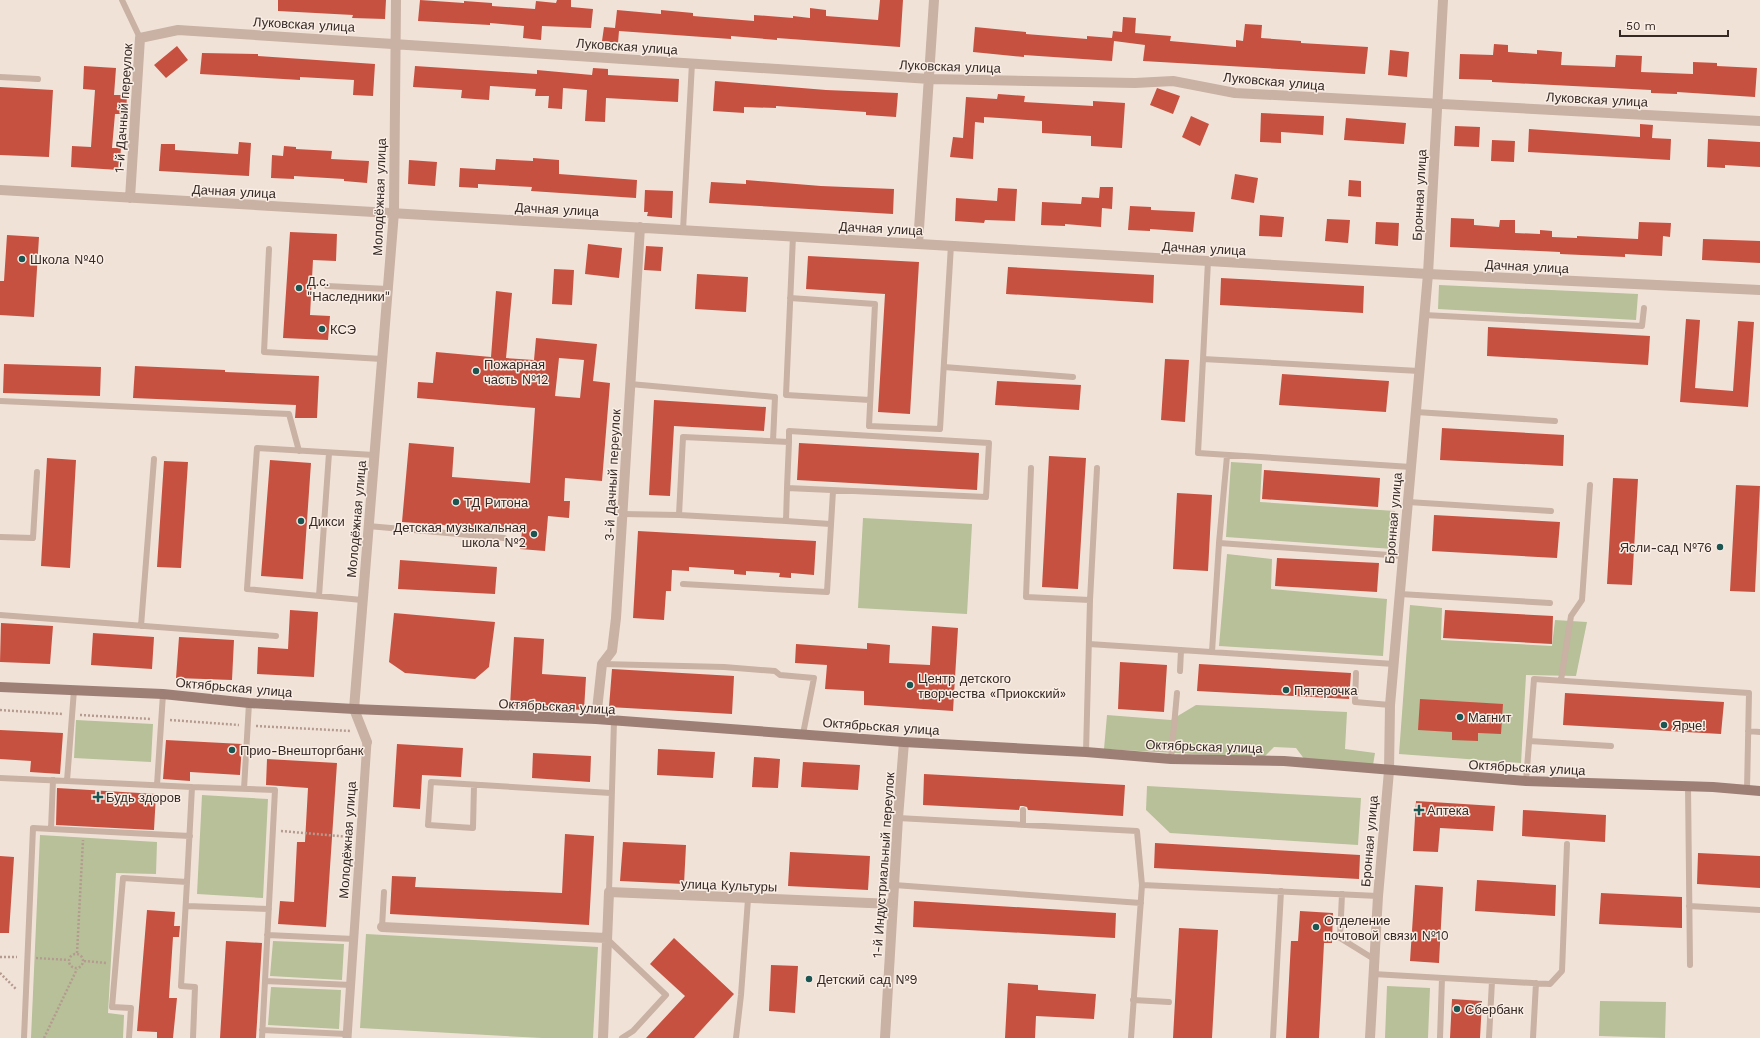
<svg xmlns="http://www.w3.org/2000/svg" width="1760" height="1038" viewBox="0 0 1760 1038" font-family="'Work Sans',sans-serif">
<style>
.green{fill:#b7c098}
.building{fill:#c75140;fill-rule:evenodd}
.lines{fill:none;stroke-linecap:round;stroke-linejoin:round}
.path{stroke:#b59b8f;stroke-width:2.5;stroke-dasharray:2 2;stroke-linecap:butt}
.service{stroke:#c9b1a4;stroke-width:6}
.pedestrian{stroke:#c9b1a4;stroke-width:9}
.minor{stroke:#c9b1a4;stroke-width:10}
.secondary{stroke:#9d7f76;stroke-width:10}
.poi-dot{fill:#1b5653;stroke:#f9ede4;stroke-width:1.5}
.labels{text-anchor:middle;stroke-width:3;stroke-linejoin:round;paint-order:stroke}
.street-label{font-size:13px;fill:#352926;stroke:#f9ede4}
.poi-label{font-size:13px;fill:#352926;stroke:#f9ede4;text-anchor:start}
</style>
<rect width="100%" height="100%" fill="#f1e2d8"/>
<path class="green" d="M 1439,285 L 1638,294 L 1636,320 L 1438,309 Z
M 1231,462 L 1262,464 L 1260,502 L 1395,511 L 1393,549 L 1226,537 Z
M 863,518 L 972,524 L 967,614 L 858,608 Z
M 1227,554 L 1272,559 L 1271,589 L 1387,599 L 1383,656 L 1219,646 Z
M 1410,605 L 1442,608 L 1441,640 L 1552,646 L 1555,620 L 1587,622 L 1576,676 L 1526,675 L 1521,763 L 1399,754 Z
M 1196,705 L 1347,712 L 1345,749 L 1375,753 L 1373,765 L 1305,760 L 1296,748 L 1274,747 L 1263,758 L 1104,749 L 1107,715 L 1171,720 Z
M 76,720 L 153,724 L 151,762 L 74,758 Z
M 1147,786 L 1361,798 L 1358,845 L 1170,833 L 1146,810 Z
M 202,795 L 268,799 L 263,898 L 197,894 Z
M 40,835 L 157,842 L 156,874 L 116,873 L 108,1013 L 124,1015 L 123,1038 L 31,1038 Z
M 366,934 L 598,947 L 593,1038 L 542,1038 L 360,1028 Z
M 273,941 L 344,944 L 342,980 L 270,976 Z
M 1387,986 L 1430,988 L 1428,1038 L 1385,1038 Z
M 271,987 L 341,990 L 339,1029 L 268,1025 Z
M 1600,1001 L 1666,1002 L 1665,1038 L 1599,1036 Z"/>
<path class="building" d="M 278,0 L 386,0 L 385,19 L 352,18 L 353,15 L 278,11 Z
M 420,0 L 464,3 L 464,1 L 492,3 L 492,6 L 535,9 L 536,1 L 556,3 L 557,0 L 571,0 L 571,7 L 593,9 L 591,28 L 542,26 L 541,40 L 523,38 L 524,26 L 490,23 L 490,25 L 418,21 Z
M 880,0 L 903,0 L 900,47 L 777,38 L 777,40 L 731,36 L 731,39 L 619,31 L 618,43 L 602,41 L 604,27 L 615,28 L 617,10 L 661,14 L 661,10 L 693,13 L 693,16 L 754,21 L 754,15 L 793,18 L 793,16 L 810,18 L 810,8 L 826,10 L 826,16 L 878,20 Z
M 1123,17 L 1136,18 L 1135,33 L 1171,36 L 1170,41 L 1236,47 L 1236,40 L 1243,41 L 1245,24 L 1262,25 L 1261,38 L 1301,41 L 1301,43 L 1368,47 L 1365,74 L 1143,61 L 1145,45 L 1114,41 L 1112,61 L 1024,55 L 1024,57 L 973,52 L 975,27 L 1026,32 L 1026,34 L 1087,39 L 1087,36 L 1112,38 L 1113,31 L 1122,32 Z
M 1494,44 L 1508,45 L 1508,52 L 1537,54 L 1537,50 L 1562,52 L 1561,65 L 1615,67 L 1616,55 L 1642,56 L 1641,72 L 1693,74 L 1693,62 L 1717,63 L 1717,66 L 1757,68 L 1755,97 L 1677,92 L 1677,94 L 1651,93 L 1651,90 L 1492,82 L 1492,80 L 1459,79 L 1460,54 L 1493,55 Z
M 177,46 L 188,60 L 166,78 L 154,65 Z
M 1390,50 L 1409,52 L 1407,77 L 1388,75 Z
M 202,53 L 258,54 L 258,56 L 375,64 L 373,96 L 353,95 L 354,80 L 300,77 L 300,80 L 200,74 Z
M 84,66 L 116,68 L 114,95 L 127,95 L 126,114 L 115,114 L 112,148 L 121,148 L 119,170 L 71,167 L 72,146 L 91,147 L 95,90 L 83,89 Z
M 415,66 L 537,74 L 537,70 L 592,75 L 593,68 L 608,69 L 608,75 L 679,79 L 678,102 L 606,98 L 605,122 L 585,121 L 587,90 L 563,88 L 562,109 L 548,108 L 549,96 L 535,96 L 536,89 L 490,86 L 489,100 L 461,98 L 462,90 L 413,87 Z
M 715,81 L 826,90 L 898,93 L 896,117 L 866,115 L 866,112 L 776,106 L 776,108 L 744,107 L 744,113 L 713,111 Z
M 0,87 L 53,90 L 49,157 L 0,155 Z
M 1157,88 L 1180,96 L 1173,114 L 1150,105 Z
M 998,94 L 1025,96 L 1024,102 L 1093,106 L 1093,101 L 1125,103 L 1122,148 L 1091,146 L 1091,136 L 1042,133 L 1042,121 L 984,117 L 984,123 L 975,122 L 973,159 L 950,157 L 953,137 L 963,138 L 966,97 L 997,99 Z
M 1261,113 L 1324,116 L 1323,135 L 1281,132 L 1281,143 L 1260,142 Z
M 1191,116 L 1209,124 L 1200,146 L 1182,137 Z
M 1346,118 L 1406,123 L 1404,144 L 1344,140 Z
M 1640,124 L 1653,125 L 1652,138 L 1671,139 L 1670,160 L 1528,152 L 1529,129 L 1640,137 Z
M 1455,126 L 1480,127 L 1479,147 L 1454,146 Z
M 1708,139 L 1760,142 L 1760,167 L 1725,165 L 1725,168 L 1707,167 Z
M 1492,140 L 1515,141 L 1514,162 L 1491,161 Z
M 239,142 L 251,143 L 249,176 L 159,171 L 161,144 L 175,144 L 175,150 L 238,154 Z
M 284,146 L 296,147 L 296,149 L 332,151 L 331,159 L 369,161 L 367,183 L 344,181 L 344,179 L 294,176 L 294,179 L 271,178 L 272,155 L 283,156 Z
M 533,158 L 559,160 L 559,174 L 637,180 L 636,198 L 531,191 L 532,187 L 478,184 L 478,188 L 459,187 L 460,168 L 495,170 L 496,159 L 533,161 Z
M 409,160 L 437,162 L 435,186 L 408,184 Z
M 1235,174 L 1258,178 L 1254,203 L 1231,199 Z
M 746,180 L 821,186 L 894,189 L 893,214 L 709,203 L 711,182 L 746,184 Z
M 1349,180 L 1361,181 L 1361,197 L 1348,196 Z
M 1100,187 L 1113,187 L 1112,209 L 1102,208 L 1101,227 L 1065,224 L 1065,226 L 1041,225 L 1042,202 L 1081,204 L 1082,197 L 1099,198 Z
M 998,188 L 1017,189 L 1015,221 L 985,220 L 984,223 L 955,221 L 956,198 L 997,201 Z
M 645,190 L 673,191 L 672,218 L 647,216 L 648,212 L 644,212 Z
M 1130,206 L 1151,207 L 1151,210 L 1195,212 L 1193,232 L 1150,229 L 1150,231 L 1128,230 Z
M 1260,215 L 1284,217 L 1282,237 L 1259,236 Z
M 1451,218 L 1474,219 L 1474,225 L 1499,227 L 1500,220 L 1515,220 L 1515,233 L 1540,234 L 1540,230 L 1552,231 L 1552,237 L 1577,238 L 1577,236 L 1638,239 L 1639,222 L 1671,223 L 1670,237 L 1663,236 L 1662,256 L 1625,254 L 1625,257 L 1560,254 L 1560,252 L 1450,247 Z
M 1327,219 L 1350,220 L 1348,243 L 1325,241 Z
M 1376,222 L 1399,223 L 1398,246 L 1375,244 Z
M 290,232 L 337,234 L 336,261 L 313,260 L 310,315 L 330,316 L 328,340 L 283,338 Z
M 7,235 L 39,237 L 34,317 L 0,315 L 0,281 L 4,281 Z
M 1703,239 L 1760,241 L 1760,263 L 1702,260 Z
M 588,244 L 622,248 L 619,278 L 585,274 Z
M 646,246 L 663,247 L 661,271 L 644,270 Z
M 808,256 L 919,262 L 910,414 L 878,412 L 885,294 L 806,289 Z
M 1008,267 L 1154,275 L 1153,303 L 1006,294 Z
M 554,269 L 574,270 L 572,305 L 552,304 Z
M 697,274 L 748,277 L 746,312 L 695,309 Z
M 1221,278 L 1364,286 L 1363,313 L 1220,305 Z
M 496,291 L 512,293 L 506,358 L 534,360 L 536,338 L 597,344 L 593,381 L 610,383 L 602,481 L 565,478 L 564,501 L 570,501 L 569,518 L 548,516 L 545,551 L 520,549 L 522,531 L 402,522 L 409,443 L 454,447 L 452,477 L 530,483 L 535,408 L 417,398 L 418,382 L 433,383 L 436,352 L 491,357 ZM 559,358 L 584,360 L 580,398 L 555,396 Z
M 1686,319 L 1700,320 L 1695,388 L 1733,391 L 1738,321 L 1754,322 L 1748,407 L 1680,402 Z
M 1488,327 L 1650,336 L 1648,365 L 1487,356 Z
M 1165,359 L 1189,360 L 1185,422 L 1161,420 Z
M 4,364 L 101,367 L 100,396 L 3,393 Z
M 135,366 L 225,370 L 225,372 L 319,376 L 317,418 L 295,418 L 296,405 L 133,398 Z
M 1282,374 L 1389,381 L 1386,412 L 1279,405 Z
M 997,381 L 1081,385 L 1079,410 L 995,405 Z
M 654,400 L 766,407 L 764,431 L 674,426 L 670,496 L 649,495 Z
M 1442,428 L 1564,435 L 1563,466 L 1440,460 Z
M 799,443 L 979,453 L 977,490 L 797,480 Z
M 1049,456 L 1086,458 L 1078,589 L 1042,587 Z
M 47,458 L 76,460 L 70,568 L 41,566 Z
M 270,460 L 311,463 L 303,579 L 261,576 Z
M 164,461 L 188,462 L 181,568 L 157,567 Z
M 1264,470 L 1380,478 L 1378,507 L 1262,499 Z
M 1613,478 L 1638,479 L 1632,585 L 1607,584 Z
M 1736,485 L 1760,486 L 1755,592 L 1730,591 Z
M 1177,493 L 1212,495 L 1208,571 L 1173,569 Z
M 1434,515 L 1560,522 L 1557,558 L 1432,551 Z
M 638,531 L 816,541 L 814,575 L 791,573 L 791,578 L 779,577 L 780,573 L 746,571 L 746,575 L 734,574 L 734,570 L 689,567 L 689,571 L 672,570 L 671,591 L 666,591 L 664,620 L 633,618 Z
M 1277,558 L 1379,563 L 1377,592 L 1275,586 Z
M 400,560 L 497,567 L 495,594 L 398,589 Z
M 290,610 L 318,612 L 314,677 L 257,674 L 258,647 L 288,649 Z
M 1445,610 L 1553,616 L 1552,644 L 1443,638 Z
M 394,613 L 495,622 L 489,667 L 475,679 L 405,673 L 389,662 Z
M 1,623 L 53,626 L 50,664 L 0,662 Z
M 932,626 L 958,628 L 953,711 L 864,705 L 864,691 L 825,689 L 827,665 L 795,663 L 796,644 L 867,649 L 867,643 L 890,645 L 889,663 L 930,665 Z
M 93,633 L 154,637 L 152,669 L 91,665 Z
M 179,637 L 234,640 L 232,680 L 176,678 Z
M 514,637 L 544,639 L 542,674 L 586,677 L 584,710 L 510,706 Z
M 1120,662 L 1167,665 L 1164,712 L 1118,709 Z
M 1199,664 L 1351,673 L 1349,699 L 1197,691 Z
M 612,669 L 734,676 L 732,714 L 609,707 Z
M 1565,693 L 1724,702 L 1721,734 L 1563,725 Z
M 1420,699 L 1503,704 L 1501,734 L 1478,733 L 1478,741 L 1452,740 L 1452,732 L 1418,730 Z
M 0,730 L 63,733 L 60,774 L 30,772 L 31,761 L 0,759 Z
M 166,740 L 242,744 L 240,775 L 190,772 L 190,781 L 163,779 Z
M 397,744 L 463,748 L 461,777 L 422,775 L 420,809 L 393,807 Z
M 658,749 L 715,752 L 713,778 L 657,775 Z
M 533,753 L 591,756 L 590,782 L 532,778 Z
M 754,757 L 780,759 L 778,788 L 752,787 Z
M 267,759 L 337,763 L 326,927 L 278,924 L 280,901 L 294,902 L 297,842 L 305,842 L 308,788 L 266,785 Z
M 803,762 L 860,765 L 858,790 L 801,787 Z
M 924,774 L 1125,785 L 1123,816 L 1028,810 L 1027,807 L 1023,806 L 1020,806 L 1019,810 L 923,805 Z
M 57,788 L 156,794 L 154,830 L 56,825 Z
M 1416,801 L 1495,806 L 1493,831 L 1440,828 L 1438,852 L 1413,851 Z
M 1523,810 L 1606,815 L 1605,842 L 1522,836 Z
M 565,834 L 594,836 L 589,925 L 390,914 L 392,876 L 416,877 L 415,887 L 562,893 Z
M 623,842 L 686,845 L 684,884 L 620,881 Z
M 1155,843 L 1360,855 L 1359,879 L 1154,868 Z
M 790,852 L 870,856 L 868,890 L 788,886 Z
M 1698,853 L 1760,856 L 1760,888 L 1697,884 Z
M 0,856 L 14,857 L 9,933 L 0,933 Z
M 1477,880 L 1556,885 L 1555,916 L 1475,911 Z
M 1415,885 L 1443,887 L 1439,963 L 1410,961 Z
M 1601,893 L 1682,897 L 1682,928 L 1599,924 Z
M 914,901 L 1116,913 L 1115,938 L 913,927 Z
M 147,910 L 175,912 L 174,926 L 180,926 L 179,937 L 173,937 L 169,998 L 177,998 L 173,1038 L 157,1038 L 157,1032 L 137,1031 Z
M 1300,911 L 1333,913 L 1332,943 L 1324,943 L 1319,1038 L 1286,1038 L 1291,941 L 1298,941 Z
M 1179,928 L 1218,930 L 1212,1038 L 1173,1038 Z
M 674,938 L 734,994 L 694,1038 L 646,1038 L 685,996 L 650,964 Z
M 226,941 L 262,943 L 256,1038 L 220,1038 Z
M 771,965 L 798,966 L 795,1013 L 769,1011 Z
M 1008,983 L 1038,985 L 1038,990 L 1096,994 L 1094,1019 L 1036,1016 L 1035,1038 L 1005,1038 Z
M 1452,999 L 1482,1001 L 1480,1038 L 1450,1038 Z"/>
<g class="lines">
<path class="path" d="M 0,710 L 63,714
M 80,715 L 151,719
M 170,720 L 239,725
M 256,726 L 351,731
M 281,831 L 350,837
M 77,953 L 83,840
M69 961a7 7 0 1 1 14 0a7 7 0 1 1-14 0Z
M 0,957 L 17,957
M 36,958 L 68,960
M 84,961 L 107,963
M 0,973 L 16,989
M 44,1038 L 77,969"/>
<path class="service" d="M 122,0 L 140,38
M 0,77 L 38,79
M 683,230 L 692,63
M 793,236 L 786,395 L 870,400
M 269,249 L 264,352 L 382,359
M 327,286 L 388,289
M 790,298 L 875,304 L 869,426 L 940,429 L 951,245
M 1424,315 L 1642,326 L 1644,308
M 1203,359 L 1208,261
M 944,367 L 1073,377
M 630,384 L 775,397 L 773,441
M 0,401 L 289,414 L 299,451
M 1416,412 L 1555,421
M 1411,467 L 1198,453 L 1203,359 L 1419,371
M 1031,468 L 1026,597 L 1090,600
M 1408,502 L 1551,511
M 622,514 L 679,515 L 683,437 L 789,442 L 787,488 L 986,497 L 989,443 L 789,431 L 789,442
M 679,515 L 786,521 L 787,488
M 786,521 L 830,524
M 368,526 L 504,538
M 0,537 L 33,538 L 37,472
M 1219,543 L 1403,556
M 683,584 L 827,592 L 833,491
M 1400,594 L 1550,603
M 319,596 L 329,453
M 362,600 L 247,589 L 257,448 L 374,455
M 0,615 L 276,636
M 141,626 L 154,459
M 1089,644 L 1394,664
M 1212,652 L 1219,543 L 1227,456
M 602,664 L 724,667 L 775,671 L 780,675 L 814,678 L 803,734
M 1180,671 L 1181,650
M 1356,673 L 1355,702 L 1390,705
M 1561,680 L 1571,616 L 1582,600 L 1590,485
M 74,690 L 67,781 L 192,787 L 187,882
M 1748,731 L 1760,732
M 1529,741 L 1611,746
M 1086,752 L 1090,600 L 1097,468
M 1171,759 L 1177,693
M 0,778 L 67,781
M 53,780 L 51,829 L 190,836
M 1526,781 L 1534,679 L 1749,693 L 1747,790
M 157,785 L 163,694
M 474,785 L 473,828 L 428,825 L 431,782 L 611,793
M 1688,786 L 1690,965
M 192,787 L 275,790 L 262,1038
M 244,789 L 249,703
M 898,818 L 1137,831 L 1142,885
M 1023,825 L 1023,810
M 894,885 L 1141,903
M 609,892 L 614,721
M 1342,894 L 1340,938 L 1374,959
M 187,906 L 269,909
M 1689,906 L 1760,910
M 382,927 L 384,892
M 267,935 L 354,939
M 606,938 L 666,995 L 633,1031 L 622,1038
M 1373,974 L 1550,984 L 1562,971 L 1567,844
M 265,981 L 351,985
M 1133,1000 L 1169,1002
M 262,1030 L 347,1034
M 24,1038 L 33,828 L 51,829
M 129,1038 L 131,1008 L 112,1007 L 123,878 L 187,882 L 181,986 L 195,987 L 193,1038
M 736,1038 L 741,995 L 748,899
M 1131,1038 L 1142,885 L 1378,896
M 1273,1038 L 1281,891
M 1440,1038 L 1442,978
M 1489,1038 L 1492,981
M 1533,1038 L 1536,983"/>
<path class="pedestrian" d="M 347,1038 L 367,742"/>
<path class="minor" d="M 0,190 L 1428,274 L 1760,290
M 130,198 L 140,38 L 178,30 L 930,79 L 1135,83 L 1173,81 L 1235,93 L 1760,121
M 918,244 L 934,0
M 596,719 L 602,664 L 612,651 L 616,618 L 640,227
M 367,742 L 354,709 L 394,212 L 396,0
M 382,927 L 606,938
M 603,1038 L 609,892 L 893,904
M 885,1038 L 898,818 L 904,742
M 1370,1038 L 1378,896 L 1389,771 L 1390,705 L 1428,274 L 1443,0"/>
<path class="secondary" d="M 0,687 L 163,694 L 249,703 L 354,709 L 596,719 L 904,742 L 1086,752 L 1171,759 L 1284,761 L 1526,781 L 1713,787 L 1760,791"/>
</g>
<g class="poi-dot">
<circle cx="22" cy="259" r="4"/>
<circle cx="299" cy="288" r="4"/>
<circle cx="322" cy="329" r="4"/>
<circle cx="476" cy="371" r="4"/>
<circle cx="456" cy="502" r="4"/>
<circle cx="301" cy="521" r="4"/>
<circle cx="534" cy="534" r="4"/>
<circle cx="1720" cy="547" r="4"/>
<circle cx="910" cy="685" r="4"/>
<circle cx="1286" cy="690" r="4"/>
<circle cx="1460" cy="717" r="4"/>
<circle cx="1664" cy="725" r="4"/>
<circle cx="232" cy="750" r="4"/>
<path d="M96 791h4v4h4v4h-4v4h-4v-4h-4v-4h4z"/>
<path d="M1417 804h4v4h4v4h-4v4h-4v-4h-4v-4h4z"/>
<circle cx="1316" cy="927" r="4"/>
<circle cx="809" cy="979" r="4"/>
<circle cx="1457" cy="1009" r="4"/>
</g>
<g class="labels">
<g class="street-label">
<text transform="translate(304 24) rotate(3)" y="5">Луковская улица</text>
<text transform="translate(627 46) rotate(4)" y="5">Луковская улица</text>
<text transform="translate(950 66) rotate(2)" y="5">Луковская улица</text>
<text transform="translate(1274 81) rotate(5)" y="5">Луковская улица</text>
<text transform="translate(1597 99) rotate(3)" y="5">Луковская улица</text>
<text transform="translate(123 108) rotate(-86)" y="5">1-й Дачный переулок</text>
<text transform="translate(234 191) rotate(3)" y="5">Дачная улица</text>
<text transform="translate(1419 195) rotate(-87)" y="5">Бронная улица</text>
<text transform="translate(379 197) rotate(-88)" y="5">Молодёжная улица</text>
<text transform="translate(557 209) rotate(3)" y="5">Дачная улица</text>
<text transform="translate(881 228) rotate(3)" y="5">Дачная улица</text>
<text transform="translate(1204 248) rotate(3)" y="5">Дачная улица</text>
<text transform="translate(1527 266) rotate(3)" y="5">Дачная улица</text>
<text transform="translate(612 475) rotate(-87)" y="5">3-й Дачный переулок</text>
<text transform="translate(1393 518) rotate(-85)" y="5">Бронная улица</text>
<text transform="translate(356 519) rotate(-85)" y="5">Молодёжная улица</text>
<text transform="translate(234 687) rotate(5)" y="5">Октябрьская улица</text>
<text transform="translate(557 706) rotate(3)" y="5">Октябрьская улица</text>
<text transform="translate(881 726) rotate(4)" y="5">Октябрьская улица</text>
<text transform="translate(1204 746) rotate(2)" y="5">Октябрьская улица</text>
<text transform="translate(1527 767) rotate(3)" y="5">Октябрьская улица</text>
<text transform="translate(347 840) rotate(-86)" y="5">Молодёжная улица</text>
<text transform="translate(1369 841) rotate(-85)" y="5">Бронная улица</text>
<text transform="translate(883 865) rotate(-86)" y="5">1-й Индустриальный переулок</text>
<text transform="translate(729 885) rotate(2)" y="5">улица Культуры</text>
</g>
<g class="poi-label">
<text x="30" y="264">Школа №40</text>
<text x="307" y="286">Д.с.<tspan x="307" dy="15">"Наследники"</tspan></text>
<text x="330" y="334">КСЭ</text>
<text x="484" y="369">Пожарная<tspan x="484" dy="15">часть №12</tspan></text>
<text x="464" y="507">ТД Ритона</text>
<text x="309" y="526">Дикси</text>
<text x="526" y="532" text-anchor="end">Детская музыкальная<tspan x="526" dy="15">школа №2</tspan></text>
<text x="1712" y="552" text-anchor="end">Ясли-сад №76</text>
<text x="918" y="683">Центр детского<tspan x="918" dy="15">творчества «Приокский»</tspan></text>
<text x="1294" y="695">Пятерочка</text>
<text x="1468" y="722">Магнит</text>
<text x="1672" y="730">Ярче!</text>
<text x="240" y="755">Прио-Внешторгбанк</text>
<text x="106" y="802">Будь здоров</text>
<text x="1427" y="815">Аптека</text>
<text x="1324" y="925">Отделение<tspan x="1324" dy="15">почтовой связи №10</tspan></text>
<text x="817" y="984">Детский сад №9</text>
<text x="1465" y="1014">Сбербанк</text>
</g>
</g>
<path d="M1620 30v6h108v-6" fill="none" stroke="#352926" stroke-width="2"/>
<text x="1626" y="30" font-size="12" fill="#352926" stroke="#f9ede4" stroke-width="3" paint-order="stroke">50 m</text>
</svg>
